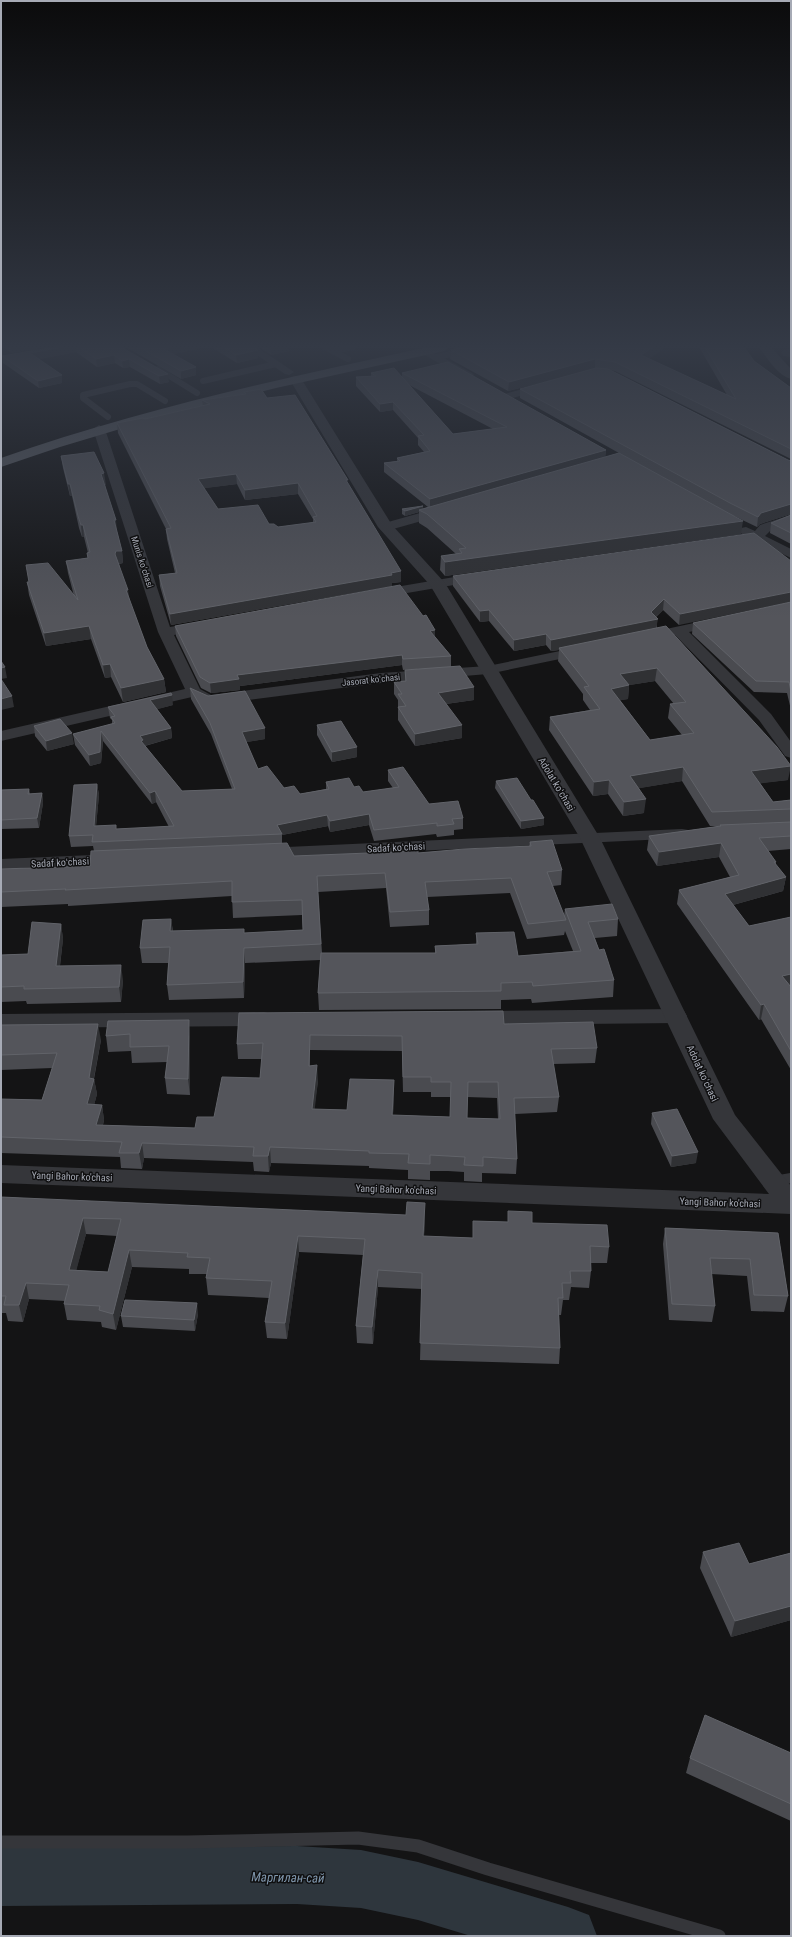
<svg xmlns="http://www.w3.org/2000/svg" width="792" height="1937" viewBox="0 0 792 1937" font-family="'Roboto Condensed',sans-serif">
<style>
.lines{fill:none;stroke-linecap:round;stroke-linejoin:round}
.river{fill:#2e363d;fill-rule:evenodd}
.service-far2{stroke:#35363a;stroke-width:6}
.service-far1{stroke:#35363a;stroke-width:10}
.service{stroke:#35363a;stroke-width:13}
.minor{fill:#35363a;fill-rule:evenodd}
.tertiary{fill:#35363a;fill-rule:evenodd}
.secondary{fill:#43454a;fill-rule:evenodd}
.trunk{fill:#595c62;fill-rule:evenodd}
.wall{fill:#4a4b50;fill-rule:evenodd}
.shaded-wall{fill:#303134}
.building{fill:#54555b;stroke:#616369;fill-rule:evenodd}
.labels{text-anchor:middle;stroke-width:3;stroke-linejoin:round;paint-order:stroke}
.far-street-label{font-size:9px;fill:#a6aab5;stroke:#0f0f10}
.street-label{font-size:10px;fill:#a6aab5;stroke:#0f0f10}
.near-water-label{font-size:13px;font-style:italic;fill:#8097ad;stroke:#0f0f10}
</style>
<rect width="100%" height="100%" fill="#141415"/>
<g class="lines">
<path class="river" d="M 297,1846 L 361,1850 L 418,1862 L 568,1907 L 589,1915 L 597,1936 L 471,1936 L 418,1920 L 361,1908 L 297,1904 L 1,1906 L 1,1848 Z"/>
<path class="service-far2" d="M 325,347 L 348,359
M 333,351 L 353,347
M 437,357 L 484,347
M 158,369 L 197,393
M 203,381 L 276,364
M 108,417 L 83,398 L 83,395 L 130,384 L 137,384 L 165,401"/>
<path class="service-far1" d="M 774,1181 L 791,1178"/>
<path class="service" d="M 1,1842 L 187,1842 L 358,1838 L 418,1846 L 488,1869 L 719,1936"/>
<path class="minor" d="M 245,347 L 257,347 L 294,372 L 289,375 L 285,374 Z
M 425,348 L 472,373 L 474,375 L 472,377 L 464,377 L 421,353 L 420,351 Z
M 545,383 L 549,384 L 551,386 L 549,388 L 505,400 L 499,397 L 501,395 Z
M 99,425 L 105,429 L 170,627 L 200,622 L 205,623 L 207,626 L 205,629 L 174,635 L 200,689 L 211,695 L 381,673 L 488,666 L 584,646 L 589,647 L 591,650 L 589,653 L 584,654 L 488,674 L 381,683 L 209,705 L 192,697 L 1,741 L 1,731 L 185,689 L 158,632 L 93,429 Z
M 445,506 L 450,507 L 451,510 L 450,513 L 386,531 L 381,530 L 379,527 L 381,524 Z
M 791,515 L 791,523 L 770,531 L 765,536 L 791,549 L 791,558 L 756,541 L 732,544 L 727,543 L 725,540 L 727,537 L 743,535 L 739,531 L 741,528 L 746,527 L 755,531 L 760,525 Z
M 478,573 L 483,574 L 485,577 L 483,580 L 378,598 L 373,597 L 371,594 L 373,591 L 378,590 Z
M 717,618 L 722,619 L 724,622 L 722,625 L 689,632 L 771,714 L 791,742 L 791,758 L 785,756 L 759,720 L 675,635 L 648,641 L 643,640 L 641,637 L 643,634 Z
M 682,829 L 688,830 L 691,834 L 688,838 L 265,858 L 259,857 L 256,853 L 259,849 L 265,848 Z
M 116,854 L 122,855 L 125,859 L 122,863 L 1,869 L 1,859 Z
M 677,1009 L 684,1011 L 687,1016 L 684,1021 L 677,1023 L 478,1025 L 471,1023 L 468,1018 L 471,1013 L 478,1011 Z
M 264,1012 L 271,1014 L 274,1019 L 271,1024 L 264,1026 L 1,1028 L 1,1014 Z"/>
<path class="tertiary" d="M 791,349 L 791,357 L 783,356 L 781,353 L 783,350 Z
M 296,376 L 301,377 L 302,380 L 392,525 L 445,583 L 600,838 L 735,1115 L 791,1186 L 791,1214 L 1,1183 L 1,1165 L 769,1194 L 713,1119 L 580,838 L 430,585 L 378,527 L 290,380 L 291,377 Z"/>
<path class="secondary" d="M 759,347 L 771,347 L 791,369 L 791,379 C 777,375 767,358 759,347 Z"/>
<path class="trunk" d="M 428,347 L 450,347 L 444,351 L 276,388 L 170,414 L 60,447 L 1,467 L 1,458 C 140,409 284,378 428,347 Z"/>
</g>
<path class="wall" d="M 4,347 L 47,347 L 11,353 Z
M 55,347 L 121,347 L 169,382 L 160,384 L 130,367 L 123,368 L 115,363 L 97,367 L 76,352 L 38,359 L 62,375 L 62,383 L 39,388 L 3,363 L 2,356 Z
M 126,347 L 206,347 L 173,354 L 196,375 L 181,379 Z
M 211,347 L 253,347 L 258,350 L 258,358 L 237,363 Z
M 259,347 L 288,347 L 289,351 L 271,355 Z
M 699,347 L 744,347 L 754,361 L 791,388 L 791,459 L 615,371 L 610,370 L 788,460 L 791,461 L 791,514 L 760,524 L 757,527 L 734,516 L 741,534 L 445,576 L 440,570 L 441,556 L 456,554 L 427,528 L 419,523 L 419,512 L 405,516 L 402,514 L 402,509 L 423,506 L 423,509 L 428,507 L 384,472 L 384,463 L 397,461 L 397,458 L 424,452 L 418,445 L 418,438 L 393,410 L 380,412 L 356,386 L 356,377 L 371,376 L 371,373 L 402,377 L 402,373 L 606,450 L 605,457 L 619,453 L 520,398 L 520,389 L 595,369 L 508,391 L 450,359 L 451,350 L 648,359 L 727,395 ZM 409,385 L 413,387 L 493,429 L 453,434 Z
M 244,392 L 267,398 L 349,485 L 401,582 L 392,583 L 392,586 L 171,625 L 160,586 L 159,575 L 175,573 L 167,539 L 166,529 L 118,433 L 117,423 L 145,419 L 203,406 L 202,400 L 245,394 ZM 237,484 L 245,500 L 298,494 L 313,519 L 313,523 L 278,527 L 218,509 L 204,488 Z
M 61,456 L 106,485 L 105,485 L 122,551 L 123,563 L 119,564 L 129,600 L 147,647 L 164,679 L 166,692 L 123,702 L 111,677 L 105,678 L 91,639 L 46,646 L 29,595 L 27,582 L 29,582 L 26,565 L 74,596 L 68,573 L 66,561 L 88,558 L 87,553 L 88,553 L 84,537 L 82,537 L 79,528 L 72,496 L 70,496 L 63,468 Z
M 791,515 L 791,544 L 770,533 L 771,523 Z
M 791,561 L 679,625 L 663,610 L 656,617 L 657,628 L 788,780 L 760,783 L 773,802 L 791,800 L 791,849 L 768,851 L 776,862 L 776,865 L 786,877 L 783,891 L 733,905 L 749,926 L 791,917 L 791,1070 L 761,1019 L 759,1020 L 677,904 L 679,890 L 730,877 L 719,857 L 657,866 L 647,850 L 649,836 L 720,826 L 710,826 L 682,781 L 639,788 L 644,813 L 623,816 L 608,794 L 593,796 L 549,730 L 550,717 L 590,710 L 583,700 L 583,694 L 558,661 L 559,650 L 551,651 L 546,645 L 514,651 L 489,621 L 480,622 L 453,586 L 453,576 ZM 655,681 L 674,704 L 670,704 L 668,718 L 682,735 L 650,740 L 620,700 L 628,699 L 629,685 Z
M 791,602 L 791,710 L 787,693 L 754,692 L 692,634 L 693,623 Z
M 423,616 L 435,630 L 435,637 L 451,656 L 451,667 L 474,687 L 474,700 L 446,704 L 462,738 L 415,746 L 398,720 L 398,700 L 394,694 L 394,682 L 405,681 L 405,670 L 431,668 L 403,670 L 402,665 L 240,686 L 240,690 L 211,693 L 201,688 L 176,636 L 175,626 Z
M 190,688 L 265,739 L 246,742 L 258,769 L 284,788 L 300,794 L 326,789 L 326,782 L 354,787 L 363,792 L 393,788 L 388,781 L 388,770 L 429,804 L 463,818 L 463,829 L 454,830 L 454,835 L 437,837 L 436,834 L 374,841 L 369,825 L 330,832 L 328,826 L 282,835 L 282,843 L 294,856 L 418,853 L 529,846 L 530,842 L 562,870 L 561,885 L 553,886 L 564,916 L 565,909 L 618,919 L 617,936 L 595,938 L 599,950 L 614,980 L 613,997 L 532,1003 L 531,999 L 501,1000 L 501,1009 L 319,1010 L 318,993 L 320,960 L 245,963 L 244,998 L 169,1000 L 167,985 L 168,963 L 142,963 L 140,948 L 171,919 L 173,931 L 244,933 L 303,930 L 302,915 L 233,918 L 232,896 L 68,906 L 68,904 L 1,907 L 1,869 L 90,866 L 94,851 L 93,846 L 71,847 L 69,836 L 97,784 L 99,795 L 96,826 L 117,829 L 169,827 L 156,802 L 152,804 L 103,741 L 101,763 L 90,766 L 75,745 L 73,734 L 112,724 L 112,720 L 110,718 L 108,707 L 173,705 L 157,709 L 171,728 L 172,738 L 145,746 L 182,791 L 232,789 L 211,734 L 191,699 ZM 386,888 L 390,927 L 429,925 L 429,910 L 427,897 L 510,893 L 527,939 L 564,935 L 565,931 L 573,951 L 518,956 L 476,933 L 476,944 L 435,946 L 435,953 L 322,953 L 318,892 Z
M 317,725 L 357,757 L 332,762 L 317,735 Z
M 34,726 L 74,744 L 47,751 L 35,736 Z
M 496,781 L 531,800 L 544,818 L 544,825 L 521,829 L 495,788 Z
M 29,789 L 30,794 L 42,793 L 43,803 L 39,828 L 1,829 L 1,790 Z
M 61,924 L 63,939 L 60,966 L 123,980 L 121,1002 L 27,1004 L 26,1001 L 1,1002 L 1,955 L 28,954 Z
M 239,1013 L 504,1024 L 597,1048 L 595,1063 L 553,1064 L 559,1097 L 557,1112 L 515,1114 L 517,1159 L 516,1174 L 482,1173 L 482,1182 L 464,1181 L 464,1172 L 448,1171 L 430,1171 L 430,1180 L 408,1179 L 408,1170 L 369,1168 L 369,1166 L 271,1163 L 269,1172 L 254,1171 L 253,1162 L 144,1158 L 142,1169 L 121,1168 L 120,1157 L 1,1153 L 1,1099 L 42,1100 L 52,1068 L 1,1070 L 1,1025 L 101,1040 L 94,1079 L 97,1094 L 94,1105 L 102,1105 L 104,1120 L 103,1125 L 195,1128 L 214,1117 L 260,1078 L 262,1059 L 238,1059 L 237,1044 ZM 310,1050 L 402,1051 L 403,1092 L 431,1092 L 431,1097 L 451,1097 L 450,1117 L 393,1115 L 394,1096 L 394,1080 L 347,1110 L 314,1109 L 318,1081 L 310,1066 ZM 467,1097 L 497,1098 L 498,1119 L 467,1118 Z
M 108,1021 L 190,1036 L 190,1095 L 167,1094 L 165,1078 L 167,1062 L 132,1063 L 131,1051 L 108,1052 L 106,1036 Z
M 652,1113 L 696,1163 L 671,1167 L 651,1124 Z
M 1,1197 L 425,1220 L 424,1236 L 473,1238 L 473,1221 L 508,1222 L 508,1211 L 532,1223 L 609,1247 L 607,1263 L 591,1263 L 591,1271 L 589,1288 L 571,1287 L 569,1300 L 563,1300 L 561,1315 L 559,1315 L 560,1348 L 559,1364 L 420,1360 L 422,1289 L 378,1287 L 373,1344 L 357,1343 L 356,1326 L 363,1255 L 299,1252 L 287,1339 L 267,1338 L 265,1322 L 269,1298 L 208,1295 L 206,1278 L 207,1274 L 189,1274 L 189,1269 L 132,1267 L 116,1330 L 102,1327 L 101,1322 L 67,1320 L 64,1304 L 65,1301 L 29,1299 L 23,1322 L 8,1321 L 6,1313 L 1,1313 ZM 86,1234 L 117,1236 L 108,1272 L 76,1270 Z
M 665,1228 L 778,1233 L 788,1296 L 784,1312 L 751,1311 L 747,1276 L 711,1274 L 715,1306 L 712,1322 L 669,1320 L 663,1244 Z
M 198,1314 L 195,1331 L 123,1327 L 121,1316 Z
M 703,1552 L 749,1564 L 791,1553 L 791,1620 L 731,1637 L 700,1568 Z
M 791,1753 L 791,1821 L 686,1773 L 690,1758 Z"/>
<path class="shaded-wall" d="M 10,347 L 47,347 L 11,353 Z
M 63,347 L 76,347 L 76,352 L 31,361 L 30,353 Z
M 172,347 L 206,347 L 165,356 L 164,349 Z
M 271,347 L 288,347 L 289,351 L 271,355 Z
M 654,347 L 666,347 L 640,365 L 641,355 Z
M 258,350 L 258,358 L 237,363 L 236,355 Z
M 114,355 L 115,363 L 97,367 L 96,359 Z
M 129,359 L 130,367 L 123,368 L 122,361 Z
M 595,359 L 595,369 L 508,391 L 509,382 Z
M 196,367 L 196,375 L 181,379 L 181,371 Z
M 168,374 L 169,382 L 160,384 L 159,376 Z
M 62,375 L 62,383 L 39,388 L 38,381 Z
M 393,402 L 393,410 L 380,412 L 380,404 Z
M 606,450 L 605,459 L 430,509 L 430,499 Z
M 104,473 L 106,485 L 103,485 L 101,474 Z
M 236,474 L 237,484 L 199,489 L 198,479 Z
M 298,483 L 298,494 L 245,500 L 245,490 Z
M 68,484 L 70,484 L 72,496 L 70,496 Z
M 791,504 L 791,514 L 760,524 L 757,527 L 758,517 L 761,513 Z
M 423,506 L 423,510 L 419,510 L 419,512 L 405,516 L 405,511 Z
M 114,520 L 116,520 L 117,532 Z
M 743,521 L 741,534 L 445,576 L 445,562 Z
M 81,525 L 83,525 L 84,537 L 82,537 Z
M 116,551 L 122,551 L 123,563 L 117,564 L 115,554 Z
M 401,571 L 401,582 L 392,583 L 392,586 L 171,625 L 170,614 Z
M 126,590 L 128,590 L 130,602 Z
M 791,592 L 791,602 L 679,625 L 680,614 Z
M 664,599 L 663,610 L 653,619 L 658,619 L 656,629 L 559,648 L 559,650 L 551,651 L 551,640 L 651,612 Z
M 489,610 L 489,621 L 480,622 L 480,611 Z
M 89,626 L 91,639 L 46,646 L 44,633 Z
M 435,630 L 435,640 L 430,631 Z
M 546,634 L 546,645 L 514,651 L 514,640 Z
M 402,655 L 402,665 L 240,686 L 240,690 L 211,693 L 210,683 L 237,675 Z
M 110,664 L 111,677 L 105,678 L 103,665 Z
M 5,667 L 7,678 L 1,679 L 1,668 Z
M 657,668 L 655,681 L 618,687 L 620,674 Z
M 164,679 L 166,692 L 123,702 L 121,688 Z
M 629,685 L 628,699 L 610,702 L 611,689 Z
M 474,687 L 474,700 L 438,705 L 438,693 Z
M 172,695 L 173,705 L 151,711 L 150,700 Z
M 12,696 L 14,707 L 1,710 L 1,699 Z
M 462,725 L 462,738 L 415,746 L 415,734 Z
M 171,728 L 172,738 L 144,746 L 142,751 L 140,736 Z
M 265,728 L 265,739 L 242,743 L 242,732 Z
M 101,731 L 103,741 L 101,763 L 90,766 L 89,755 Z
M 72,733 L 74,744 L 47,751 L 46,741 Z
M 357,747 L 357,757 L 332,762 L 332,752 Z
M 791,766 L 788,780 L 749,785 L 751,771 Z
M 683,767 L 682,781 L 629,790 L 630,776 Z
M 609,780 L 608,794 L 593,796 L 594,782 Z
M 97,784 L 99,795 L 95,837 L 94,826 Z
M 155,791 L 156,802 L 152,804 L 150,793 Z
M 42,793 L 43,803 L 39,828 L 37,818 Z
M 646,799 L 644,813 L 623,816 L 624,802 Z
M 369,814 L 369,825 L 330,832 L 330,821 Z
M 327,815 L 328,826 L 282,835 L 277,825 Z
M 544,818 L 544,825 L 521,829 L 521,821 Z
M 721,843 L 719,857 L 657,866 L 659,852 Z
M 786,877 L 783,891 L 722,908 L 725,894 Z
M 171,919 L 173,934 L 170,931 Z
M 61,924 L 63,939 L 58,981 L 56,966 Z
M 244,948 L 245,963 L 244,998 L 243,982 Z
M 121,965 L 123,980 L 121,1002 L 119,987 Z
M 791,974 L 791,987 L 782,976 Z
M 764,1004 L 761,1019 L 759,1020 L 761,1005 Z
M 189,1020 L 190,1036 L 190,1095 L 188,1079 Z
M 98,1024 L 101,1040 L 93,1082 L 94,1079 L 97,1094 L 90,1120 L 87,1104 L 89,1078 Z
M 310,1035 L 310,1050 L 309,1081 L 309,1066 Z
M 317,1065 L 318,1081 L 313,1124 L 312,1109 Z
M 394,1080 L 394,1096 L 392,1130 L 392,1115 Z
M 102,1105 L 104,1120 L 99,1140 L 96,1125 Z
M 142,1143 L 144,1158 L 142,1169 L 139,1153 Z
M 270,1147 L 271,1163 L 269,1172 L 268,1156 Z
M 698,1152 L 696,1163 L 671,1167 L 672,1156 Z
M 425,1203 L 425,1220 L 423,1252 L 423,1236 Z
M 83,1218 L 86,1234 L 72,1287 L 69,1270 Z
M 298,1236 L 299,1252 L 287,1339 L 285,1323 Z
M 129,1250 L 132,1267 L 116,1330 L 113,1314 Z
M 378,1270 L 378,1287 L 373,1344 L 372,1327 Z
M 26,1283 L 29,1299 L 23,1322 L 19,1305 Z
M 197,1303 L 198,1314 L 195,1331 L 194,1320 Z
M 791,1606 L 791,1620 L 731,1637 L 735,1621 Z"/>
<path class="building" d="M 55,347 L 63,347 L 30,353 L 62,375 L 38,381 L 2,356 Z
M 79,347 L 121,347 L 168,374 L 159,376 L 129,359 L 122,361 L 114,355 L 96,359 Z
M 139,347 L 172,347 L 164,349 L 196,367 L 181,371 Z
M 223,347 L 253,347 L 258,350 L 236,355 Z
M 464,347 L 654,347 L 641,355 L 736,399 L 705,347 L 744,347 L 754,361 L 791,388 L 791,449 L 615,362 L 595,359 L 509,382 L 451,350 Z
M 448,362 L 606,450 L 430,499 L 384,463 L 400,461 L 397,458 L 430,451 L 418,436 L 424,435 L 393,402 L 380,404 L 356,377 L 376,376 L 371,373 L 394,368 L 453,434 L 507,427 L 402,373 Z
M 596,368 L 608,369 L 788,460 L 791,461 L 791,504 L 761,513 L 758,517 L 730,503 L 520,389 Z
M 261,389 L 267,398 L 295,395 L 348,480 L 346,480 L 401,571 L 391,573 L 392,575 L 170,614 L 159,575 L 177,573 L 166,529 L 171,528 L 117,423 L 143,418 L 145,419 L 210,404 L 202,400 L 246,394 L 244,392 ZM 236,474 L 245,490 L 298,483 L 317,516 L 313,517 L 316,522 L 278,527 L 274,524 L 269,524 L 258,505 L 218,509 L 198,479 Z
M 94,452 L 104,473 L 101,474 L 116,520 L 114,520 L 122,551 L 116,551 L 115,554 L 128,590 L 126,590 L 147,647 L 164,679 L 121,688 L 110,664 L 103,665 L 89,626 L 44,633 L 27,582 L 29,582 L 26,565 L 48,563 L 78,600 L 66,561 L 88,558 L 87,553 L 90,552 L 83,525 L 81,525 L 78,516 L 70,484 L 68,484 L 61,456 Z
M 619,453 L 743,521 L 445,562 L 441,556 L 462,553 L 459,549 L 466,548 L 427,514 L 419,510 Z
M 423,506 L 405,511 L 402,509 Z
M 791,515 L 791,533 L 771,523 Z
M 754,533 L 791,561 L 791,592 L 680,614 L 664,599 L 651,612 L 658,619 L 551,640 L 546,634 L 514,640 L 489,610 L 480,611 L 453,576 Z
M 400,585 L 423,616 L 426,615 L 435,630 L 430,631 L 451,656 L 403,659 L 402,655 L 237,675 L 239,679 L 210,683 L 200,677 L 175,626 Z
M 791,602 L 791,692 L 789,682 L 756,681 L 693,623 Z
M 666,626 L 777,747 L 791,766 L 751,771 L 773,802 L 791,800 L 791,809 L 712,812 L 683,767 L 630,776 L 646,799 L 624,802 L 609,780 L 594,782 L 550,717 L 600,709 L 584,687 L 589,686 L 559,648 ZM 657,668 L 686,702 L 670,704 L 694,733 L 650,740 L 611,689 L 629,685 L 620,674 Z
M 1,661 L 5,667 L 1,668 Z
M 460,666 L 474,687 L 438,693 L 462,725 L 415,734 L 398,707 L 406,706 L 398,694 L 402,694 L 394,682 L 406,681 L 405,670 Z
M 1,679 L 12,696 L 1,699 Z
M 190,688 L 208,696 L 245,691 L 265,728 L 242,732 L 258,769 L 267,766 L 284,788 L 294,786 L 300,794 L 329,789 L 326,782 L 349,778 L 354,787 L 359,786 L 363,792 L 399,787 L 388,770 L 403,767 L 429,804 L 458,801 L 463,818 L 452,819 L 454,824 L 437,826 L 437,823 L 374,830 L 369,814 L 330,821 L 327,815 L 277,825 L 282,834 L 92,842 L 93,835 L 69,836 L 74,785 L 97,784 L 94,826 L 116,825 L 116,829 L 174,826 L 155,791 L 150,793 L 101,731 L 100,752 L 89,755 L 73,734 L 115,723 L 111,717 L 115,716 L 108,707 L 171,693 L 172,695 L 150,700 L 171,728 L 140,736 L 143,740 L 141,741 L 182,791 L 235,789 L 210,723 Z
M 60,719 L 72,733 L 46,741 L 34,726 Z
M 341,721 L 357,747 L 332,752 L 317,725 Z
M 517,778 L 531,800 L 533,800 L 544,818 L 521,821 L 496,781 Z
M 29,789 L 28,794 L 42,793 L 37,818 L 1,820 L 1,790 Z
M 791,822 L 791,836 L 759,838 L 776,862 L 774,862 L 786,877 L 725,894 L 749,926 L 791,917 L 791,974 L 782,976 L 791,987 L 791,1051 L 764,1004 L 761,1005 L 679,890 L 739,875 L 721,843 L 659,852 L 649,836 L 721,826 L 720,825 Z
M 552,840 L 562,870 L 547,872 L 566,920 L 528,924 L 511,878 L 425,882 L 429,910 L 390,912 L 385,873 L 317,876 L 321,944 L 244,948 L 243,982 L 167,985 L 170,947 L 140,948 L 143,920 L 171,919 L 170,931 L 244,929 L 244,933 L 303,930 L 302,900 L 232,902 L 232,881 L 65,890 L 66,889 L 1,892 L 1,869 L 90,866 L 91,851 L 287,843 L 294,856 L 418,851 L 418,853 L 464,849 L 531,846 L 530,842 Z
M 612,904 L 618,919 L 588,922 L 599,950 L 604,949 L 614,980 L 533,986 L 532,982 L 501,983 L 501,991 L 318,993 L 321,953 L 436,953 L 435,946 L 478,944 L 476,933 L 514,932 L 518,956 L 581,951 L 565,909 Z
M 32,922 L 61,924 L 56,966 L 121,965 L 119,987 L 24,989 L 24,986 L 1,987 L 1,955 L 28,954 Z
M 503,1011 L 504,1024 L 593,1022 L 597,1048 L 551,1049 L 559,1097 L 514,1098 L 517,1159 L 483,1157 L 483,1166 L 464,1165 L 465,1157 L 430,1155 L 430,1164 L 408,1163 L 409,1154 L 369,1153 L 369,1151 L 270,1147 L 268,1156 L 253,1156 L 254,1147 L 142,1143 L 139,1153 L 119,1153 L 122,1142 L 1,1137 L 1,1099 L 42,1100 L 57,1053 L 1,1055 L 1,1025 L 98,1024 L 89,1078 L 94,1079 L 87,1104 L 102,1105 L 96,1125 L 195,1128 L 197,1117 L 214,1117 L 222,1077 L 260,1078 L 263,1043 L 237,1044 L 239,1013 ZM 310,1035 L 402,1036 L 403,1077 L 431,1077 L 431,1082 L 451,1082 L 450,1117 L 392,1115 L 394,1080 L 350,1079 L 347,1110 L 312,1109 L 317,1065 L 309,1066 ZM 468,1082 L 498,1082 L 500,1119 L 467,1118 Z
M 189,1020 L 188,1079 L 165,1078 L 169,1046 L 130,1047 L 130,1034 L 106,1036 L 108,1021 Z
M 677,1109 L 698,1152 L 672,1156 L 652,1113 Z
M 1,1197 L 406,1215 L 407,1202 L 425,1203 L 423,1236 L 473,1238 L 473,1221 L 508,1222 L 508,1211 L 532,1212 L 532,1223 L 607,1225 L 609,1247 L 590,1246 L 591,1271 L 570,1271 L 571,1283 L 562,1283 L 563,1298 L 558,1298 L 560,1348 L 420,1343 L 422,1273 L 378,1270 L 372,1327 L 356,1326 L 365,1239 L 298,1236 L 285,1323 L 265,1322 L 272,1281 L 206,1278 L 210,1258 L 187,1257 L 188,1253 L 129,1250 L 113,1314 L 99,1310 L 100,1306 L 64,1304 L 69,1285 L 26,1283 L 19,1305 L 4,1305 L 6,1296 L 1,1296 ZM 83,1218 L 121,1219 L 108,1272 L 69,1270 Z
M 665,1228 L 778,1233 L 788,1296 L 754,1295 L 750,1259 L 710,1258 L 715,1306 L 672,1304 Z
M 125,1300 L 197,1303 L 194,1320 L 121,1316 Z
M 739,1543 L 749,1564 L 791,1553 L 791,1606 L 735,1621 L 703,1552 Z
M 705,1715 L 791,1753 L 791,1804 L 690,1758 Z"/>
<linearGradient id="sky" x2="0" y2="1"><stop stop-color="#0b0b0c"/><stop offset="0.56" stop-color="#343a46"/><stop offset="1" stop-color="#343a46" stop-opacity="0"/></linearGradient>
<rect width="792" height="618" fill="url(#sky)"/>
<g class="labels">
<g class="far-street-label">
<text transform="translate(142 562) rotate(72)" y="3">Munis koʻchasi</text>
<text transform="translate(371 680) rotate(-6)" y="3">Jasorat koʻchasi</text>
</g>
<g class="street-label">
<text transform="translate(557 784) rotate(59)" y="4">Adolat koʻchasi</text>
<text transform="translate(396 847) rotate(-3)" y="4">Sadaf koʻchasi</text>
<text transform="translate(60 862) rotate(-3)" y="4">Sadaf koʻchasi</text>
<text transform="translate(703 1073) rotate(65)" y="4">Adolat koʻchasi</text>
<text transform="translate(72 1176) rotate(2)" y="4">Yangi Bahor ko'chasi</text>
<text transform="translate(396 1189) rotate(2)" y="4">Yangi Bahor ko'chasi</text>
<text transform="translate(720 1202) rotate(2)" y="4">Yangi Bahor ko'chasi</text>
</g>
<g class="near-water-label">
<text transform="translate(288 1877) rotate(1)" y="5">Маргилан-сай</text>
</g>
</g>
<rect width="792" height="1937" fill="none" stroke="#a6aab5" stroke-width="4"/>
</svg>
